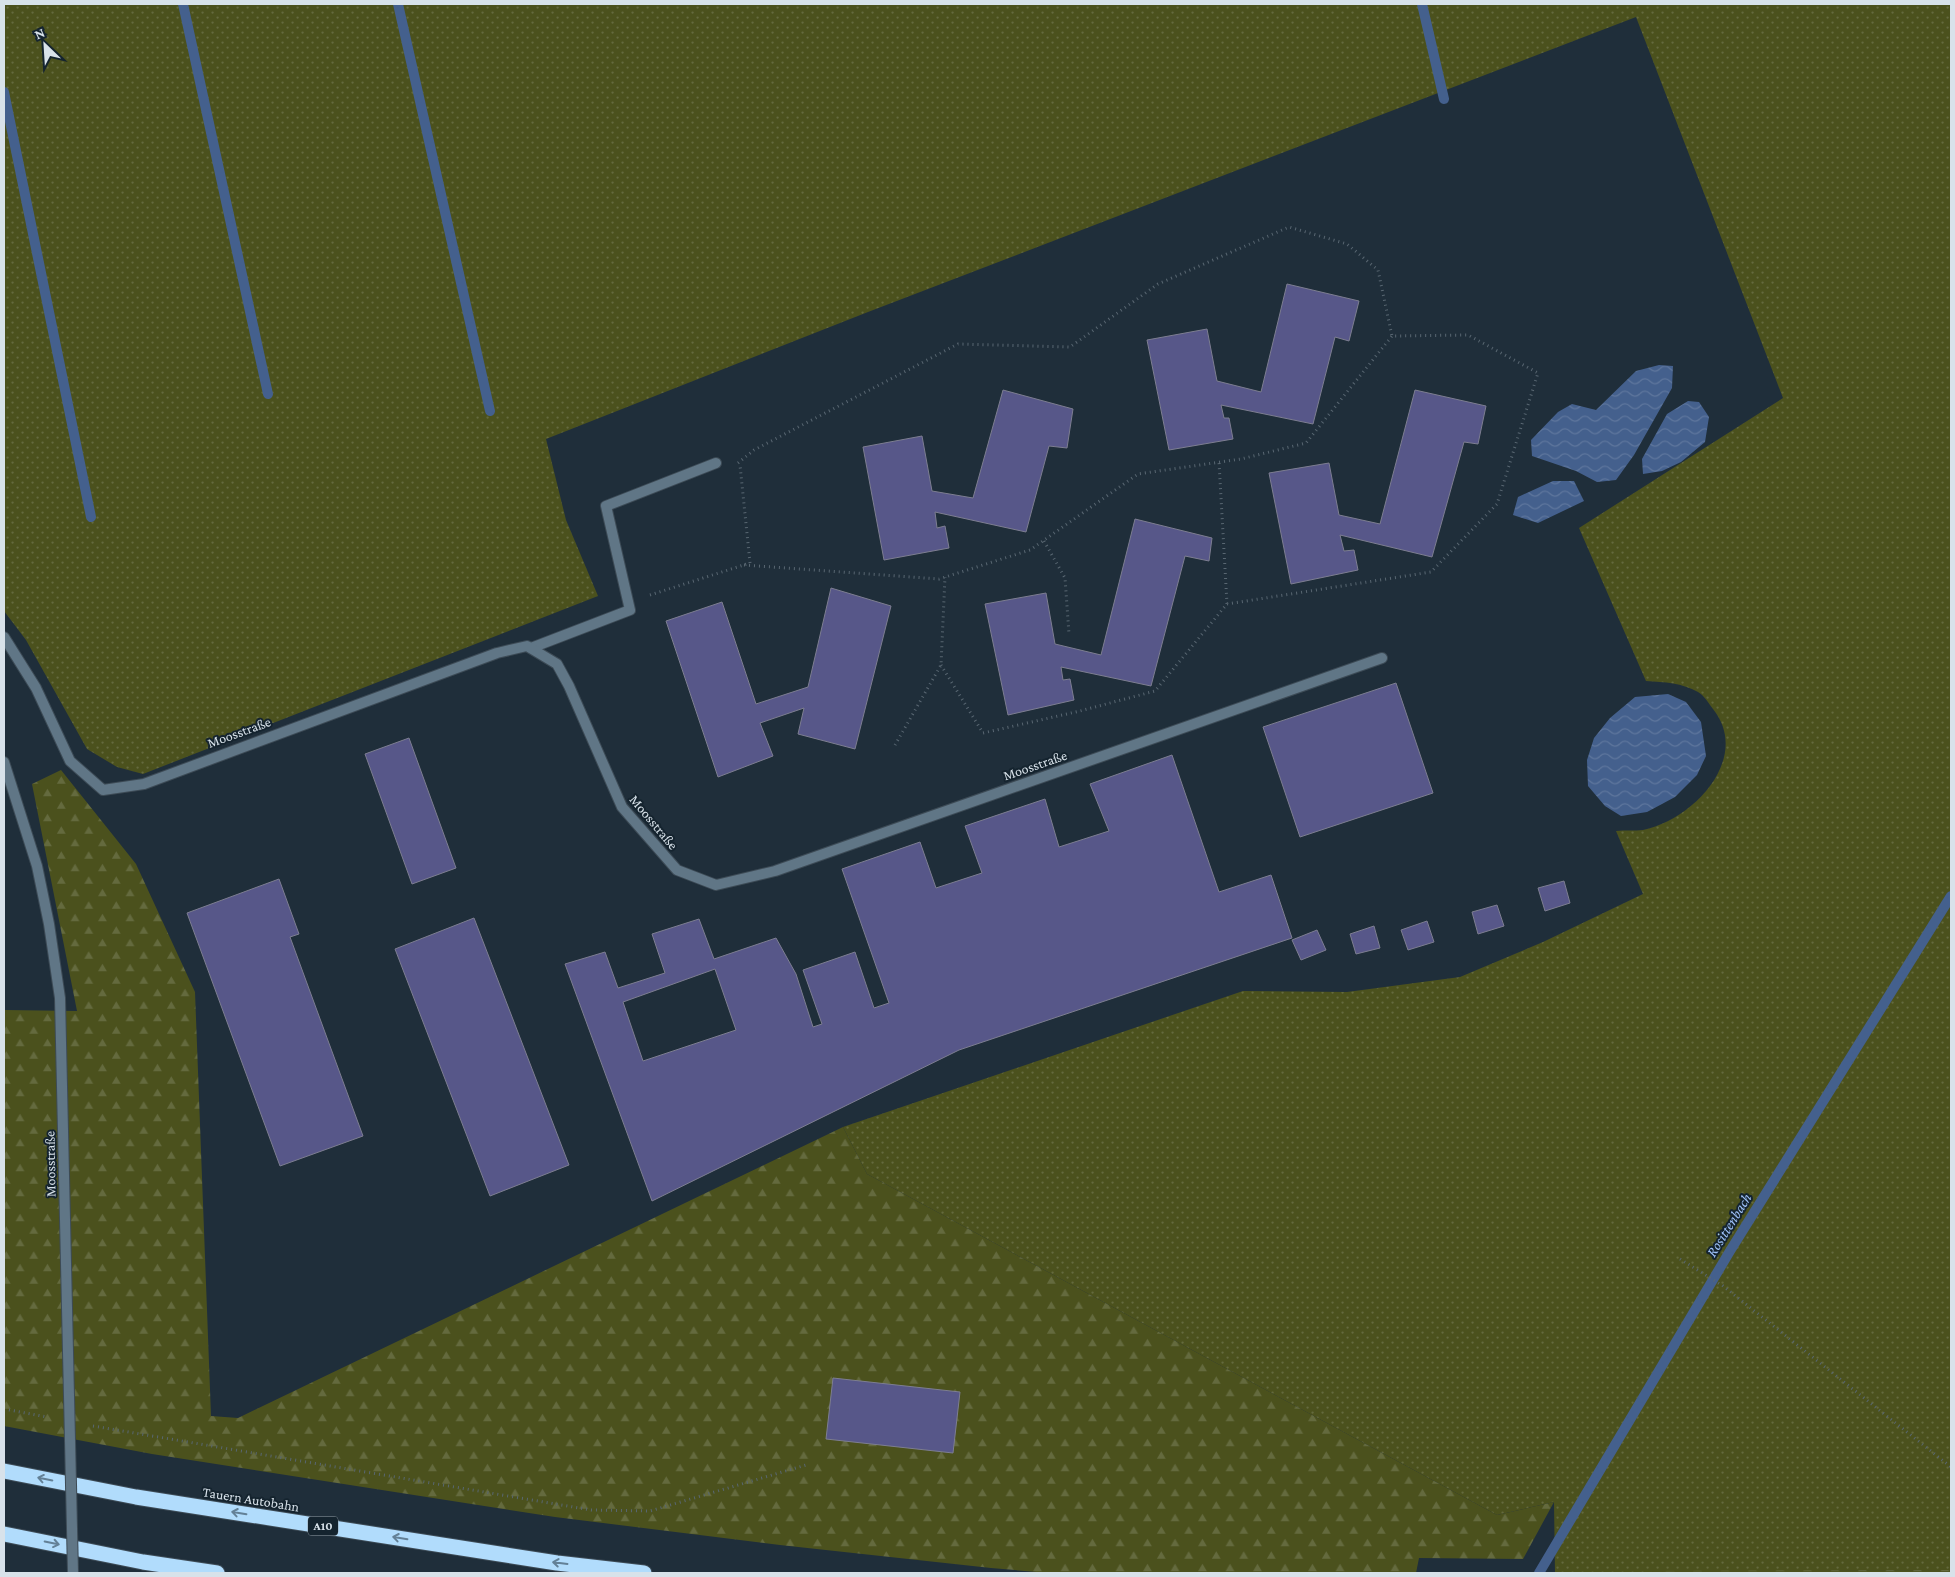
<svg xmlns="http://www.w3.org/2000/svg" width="1955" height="1577" viewBox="0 0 1955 1577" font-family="'Crimson Pro',serif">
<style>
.green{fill:url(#green-dots)}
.forest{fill:url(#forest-firs)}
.water{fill:url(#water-waves)}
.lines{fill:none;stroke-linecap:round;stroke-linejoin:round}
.stream{stroke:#44608d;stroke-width:10}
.building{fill:#575789;stroke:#7d7e91;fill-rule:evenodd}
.service-casing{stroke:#3d4b56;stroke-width:12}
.minor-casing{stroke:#3d4b56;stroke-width:12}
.tertiary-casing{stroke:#3d4b56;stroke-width:12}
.motorway-casing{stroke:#3d4b56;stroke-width:17}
.path{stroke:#596772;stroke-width:3;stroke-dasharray:1 4;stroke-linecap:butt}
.service{stroke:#607686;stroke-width:10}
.minor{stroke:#607686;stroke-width:10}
.tertiary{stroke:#607686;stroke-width:10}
.motorway{stroke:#b1dcfc;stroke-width:15}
.tertiary-bridge-casing{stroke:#3d4b56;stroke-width:12;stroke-linecap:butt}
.tertiary-bridge{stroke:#607686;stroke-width:10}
.oneway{stroke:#638096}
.labels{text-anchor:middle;stroke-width:4;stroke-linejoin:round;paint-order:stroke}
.shield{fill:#15242f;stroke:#9ea9b2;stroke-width:1}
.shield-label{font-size:12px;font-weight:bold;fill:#d8e2ea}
.street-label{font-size:14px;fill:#d8e2ea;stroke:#15242f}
.water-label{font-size:15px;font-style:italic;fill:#9ec1f8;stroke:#15242f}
</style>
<defs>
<pattern id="green-dots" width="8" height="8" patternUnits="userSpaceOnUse" patternTransform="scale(1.25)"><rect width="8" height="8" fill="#4b511d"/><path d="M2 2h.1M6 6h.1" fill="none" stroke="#646a3e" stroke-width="1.8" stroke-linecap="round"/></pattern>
<pattern id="forest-firs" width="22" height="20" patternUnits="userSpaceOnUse" patternTransform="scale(1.25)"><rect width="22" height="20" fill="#4b511d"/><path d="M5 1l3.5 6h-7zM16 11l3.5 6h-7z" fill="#646a3e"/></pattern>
<pattern id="water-waves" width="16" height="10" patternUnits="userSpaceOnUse" patternTransform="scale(1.25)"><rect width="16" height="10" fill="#44608d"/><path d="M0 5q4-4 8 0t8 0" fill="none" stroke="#5e769d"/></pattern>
</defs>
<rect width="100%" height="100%" fill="#1f2e3a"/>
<path class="green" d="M 4,4 L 1951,4 L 1951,1570 L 1555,1573 L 1554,1502 L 1497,1515 L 867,1174 L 843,1127 L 1243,991 L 1347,992 L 1460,977 L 1543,942 L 1643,894 L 1616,831 C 1625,830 1635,831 1643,830 C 1693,820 1752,758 1713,709 C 1709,704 1704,695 1698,692 C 1682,683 1665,682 1646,681 L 1579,528 L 1783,398 L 1636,17 L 868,312 L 546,439 L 566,520 L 598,596 L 143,774 L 117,767 L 87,749 L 26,640 L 4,611 Z"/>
<path class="forest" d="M 61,770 L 136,864 L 195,992 L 211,1416 L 238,1418 L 843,1127 L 867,1174 L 1497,1515 L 1554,1502 L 1523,1559 L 1419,1558 L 1416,1573 L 1048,1573 L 991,1568 L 780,1545 L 555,1517 L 152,1454 L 4,1426 L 4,1010 L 77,1011 L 32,784 Z
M 1951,1570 L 1951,1573 L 1652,1573 L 1651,1571 Z"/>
<path class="water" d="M 1659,365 L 1673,366 L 1672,388 L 1634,455 L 1616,480 L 1597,482 L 1576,471 L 1532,456 L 1531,440 L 1558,412 L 1572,404 L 1596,410 L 1636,371 Z
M 1688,401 L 1699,402 L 1709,417 L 1705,442 L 1681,462 L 1662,471 L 1643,474 L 1642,459 L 1667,414 Z
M 1553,481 L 1574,481 L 1584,501 L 1538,523 L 1513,515 L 1518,497 Z
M 1668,694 L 1686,702 L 1701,722 L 1706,756 L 1697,775 L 1675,797 L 1647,812 L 1621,816 L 1605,806 L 1588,786 L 1587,760 L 1594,738 L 1610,718 L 1635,697 Z"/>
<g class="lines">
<path class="stream" d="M 183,4 L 268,394
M 398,4 L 490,411
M 1422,4 L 1444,99
M 4,92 L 91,517
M 1539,1573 L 1730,1251 L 1951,896"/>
</g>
<path class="building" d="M 1287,284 L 1359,301 L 1349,341 L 1335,337 L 1313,424 L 1221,405 L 1224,418 L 1229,418 L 1233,439 L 1169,450 L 1147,340 L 1207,329 L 1217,381 L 1261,392 Z
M 1003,390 L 1073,409 L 1067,448 L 1049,446 L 1026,532 L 935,512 L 937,528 L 945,526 L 949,548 L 884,560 L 863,447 L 922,436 L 932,491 L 973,498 Z
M 1415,390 L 1486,406 L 1478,444 L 1464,442 L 1432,557 L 1340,535 L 1344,551 L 1354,550 L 1358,570 L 1291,584 L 1269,473 L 1329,463 L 1339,515 L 1380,524 Z
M 1135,519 L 1212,538 L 1209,561 L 1185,556 L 1151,686 L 1061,667 L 1063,680 L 1070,679 L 1074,700 L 1008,715 L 985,604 L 1046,593 L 1055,644 L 1101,655 Z
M 831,588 L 891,606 L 855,749 L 798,734 L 804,708 L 760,723 L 773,756 L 718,777 L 666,621 L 722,602 L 756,704 L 808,687 Z
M 1396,683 L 1433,793 L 1300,837 L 1263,727 Z
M 409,738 L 456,868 L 412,884 L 365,754 Z
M 1172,755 L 1219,892 L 1271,875 L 1292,938 L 959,1050 L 652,1201 L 565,964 L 605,952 L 618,988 L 665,973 L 652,934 L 699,919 L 714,959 L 776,938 L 796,974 L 813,1027 L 822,1024 L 803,970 L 855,952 L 874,1008 L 889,1003 L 842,869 L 920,842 L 936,888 L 982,873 L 965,826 L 1045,799 L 1059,847 L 1109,831 L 1090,784 ZM 715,969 L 736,1030 L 643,1061 L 623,1002 Z
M 279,879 L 299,934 L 290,937 L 363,1136 L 280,1166 L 187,913 Z
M 1564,881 L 1570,903 L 1545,911 L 1538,888 Z
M 1497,905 L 1504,926 L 1478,934 L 1472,912 Z
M 474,918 L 569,1165 L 490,1196 L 395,949 Z
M 1427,921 L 1434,942 L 1408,950 L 1401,930 Z
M 1374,926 L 1380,948 L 1356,954 L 1350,934 Z
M 1317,930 L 1326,950 L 1301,960 L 1292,940 Z
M 833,1378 L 960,1392 L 953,1453 L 826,1439 Z"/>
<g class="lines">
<defs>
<path id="service" d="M 531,648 L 630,610 L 606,506 L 716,463"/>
<path id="minor" d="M 4,637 L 36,688 L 70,761 L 103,790 L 144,784 L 497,653 L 527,646 L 557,664 L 569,686 L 622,807 L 677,870 L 716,885 L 775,871 L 1382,658"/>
<path id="tertiary" d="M 4,762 L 37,866 L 49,924 L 60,998 L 69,1396"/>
<path id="motorway" d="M 4,1471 L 136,1497 L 557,1563 L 644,1573
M 4,1534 L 143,1562 L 217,1573"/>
</defs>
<use href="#service" class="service-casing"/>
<use href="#minor" class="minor-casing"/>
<use href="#tertiary" class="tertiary-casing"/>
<use href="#motorway" class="motorway-casing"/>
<path class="path" d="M 738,463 L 754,450 L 958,344 L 1070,347 L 1158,284 L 1289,227 L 1347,244 L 1378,270 L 1392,336
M 1044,541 L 1065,578 L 1069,634
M 744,565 L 939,579 L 1030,550 L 1138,474 L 1241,459 L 1306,443 L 1392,336
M 650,595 L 750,563 L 740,465
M 1227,604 L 1431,572 L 1497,504 L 1538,373 L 1468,335 L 1392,336
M 941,665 L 983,733 L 1080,711 L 1155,691 L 1227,604 L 1219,462
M 895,745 L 941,665 L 945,577
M 1680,1259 L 1723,1286 L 1951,1467
M 4,1409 L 47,1417
M 93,1426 L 591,1510 L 650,1511 L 806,1465"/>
<use href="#service" class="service"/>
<use href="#minor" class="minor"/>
<use href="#tertiary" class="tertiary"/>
<use href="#motorway" class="motorway"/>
<defs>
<path id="tertiary-bridge" d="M 69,1396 L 73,1573"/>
</defs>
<use href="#tertiary-bridge" class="tertiary-bridge-casing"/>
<use href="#tertiary-bridge" class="tertiary-bridge"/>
</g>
<defs><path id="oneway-shaft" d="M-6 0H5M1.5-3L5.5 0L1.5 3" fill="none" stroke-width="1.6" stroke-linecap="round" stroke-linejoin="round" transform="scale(1.25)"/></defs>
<g class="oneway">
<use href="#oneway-shaft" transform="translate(45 1479) rotate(-169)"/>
<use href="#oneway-shaft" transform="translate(239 1513) rotate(-171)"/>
<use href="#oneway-shaft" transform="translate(400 1538) rotate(-171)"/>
<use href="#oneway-shaft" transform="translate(52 1543) rotate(12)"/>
<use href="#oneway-shaft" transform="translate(560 1563) rotate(-173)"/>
</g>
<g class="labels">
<rect class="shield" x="308" y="1516.5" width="30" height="19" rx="4"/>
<g class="shield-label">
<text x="323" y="1530">A10</text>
</g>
<g class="street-label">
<text transform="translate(239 732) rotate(-20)" y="5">Moosstraße</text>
<text transform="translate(1035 765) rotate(-19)" y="5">Moosstraße</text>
<text transform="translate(654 822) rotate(50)" y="5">Moosstraße</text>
<text transform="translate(50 1164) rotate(-91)" y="5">Moosstraße</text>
<text transform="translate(251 1499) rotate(9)" y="5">Tauern Autobahn</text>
</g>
<g class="water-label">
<text transform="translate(1729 1225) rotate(-58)" y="5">Rosittenbach</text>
</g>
</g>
<rect width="1955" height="1577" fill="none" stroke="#d8e2ea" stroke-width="10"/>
<g transform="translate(45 45) rotate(335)" stroke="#15242f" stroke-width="4" paint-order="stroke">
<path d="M0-4L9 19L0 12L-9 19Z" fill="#d8e2ea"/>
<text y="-8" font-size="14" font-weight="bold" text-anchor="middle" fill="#d8e2ea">N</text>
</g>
</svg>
